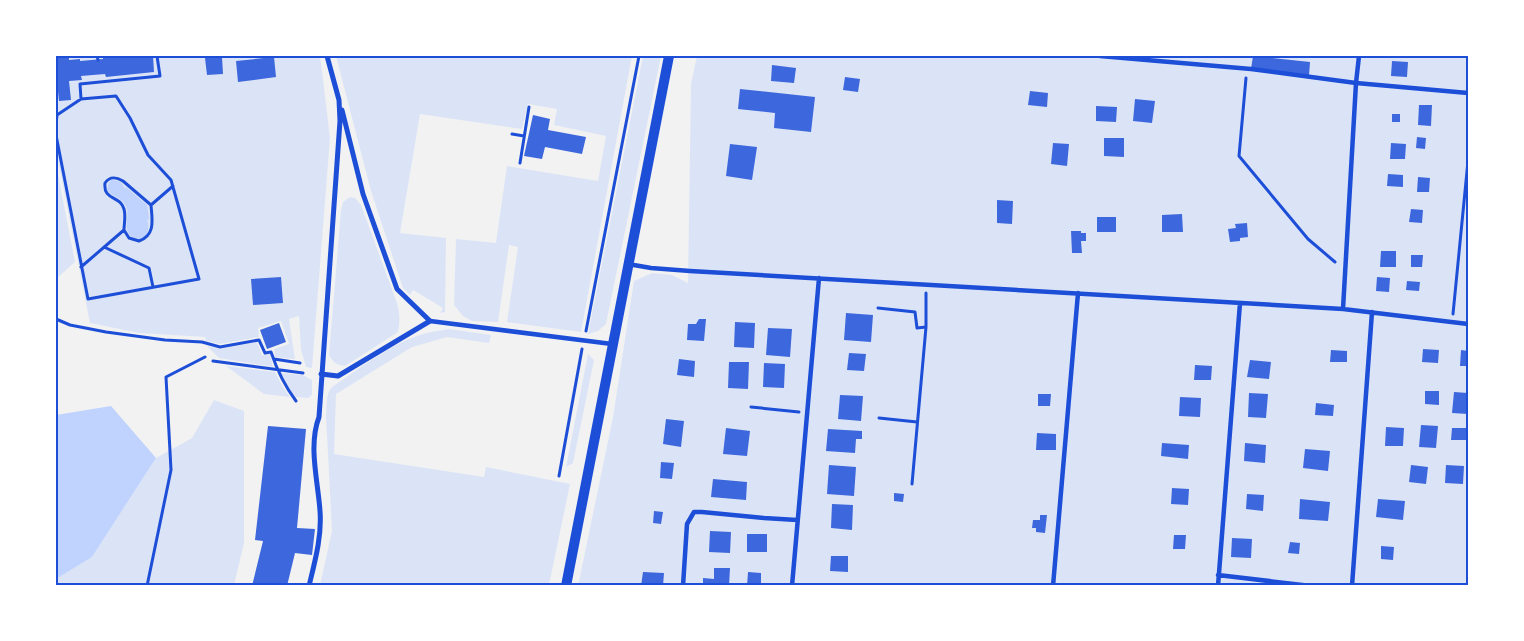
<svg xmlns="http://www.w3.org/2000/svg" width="1524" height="641" viewBox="0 0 1524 641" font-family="'DM Sans',sans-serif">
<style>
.green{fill:#dbe4f7}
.water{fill:#bfd3fe}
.building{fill:#3d67dc}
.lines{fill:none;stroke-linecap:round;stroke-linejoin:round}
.path{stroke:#1d4ed8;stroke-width:3}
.service{stroke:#1d4ed8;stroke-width:4.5}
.pedestrian{stroke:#1d4ed8;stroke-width:5}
.tertiary{stroke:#1d4ed8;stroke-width:10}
.neatline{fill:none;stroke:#1d4ed8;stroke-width:2}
</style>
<rect width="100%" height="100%" fill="#f2f2f2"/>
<path class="green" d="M 56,56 L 319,56 L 321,63 L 330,138 L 312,368 L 306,367 L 301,350 L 299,316 L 289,319 L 295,359 L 275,357 L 274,349 L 289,344 L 281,321 L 258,328 L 259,337 L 220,344 L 206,341 L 205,337 L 139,333 L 90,323 L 56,150 Z
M 336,56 L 632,56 L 581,332 L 507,322 L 518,247 L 509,245 L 498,322 L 472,321 L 463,316 L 454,305 L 456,239 L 496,243 L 507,166 L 598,181 L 606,136 L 554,125 L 557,109 L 528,104 L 522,129 L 420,114 L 400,233 L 446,238 L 445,312 L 440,313 L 443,308 L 413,290 L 410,295 L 403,288 L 371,191 Z
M 643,56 L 661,56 L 606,324 L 598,331 L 588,334 Z
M 697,56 L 1468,56 L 1468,585 L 578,586 L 613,417 L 634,281 L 652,273 L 672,275 L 688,283 L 691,84 Z
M 56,164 L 75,262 L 56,279 Z
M 350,197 L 355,198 L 361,205 L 397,303 C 400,314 400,321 398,332 L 345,366 C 336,365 333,362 329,355 L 341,210 L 343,202 Z
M 449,329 L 491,335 L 489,343 L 447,337 L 412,347 L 336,394 L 334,454 L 484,477 L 486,467 L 570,484 L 549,585 L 320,585 L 332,531 L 326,416 C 327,406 325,395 332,387 C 359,369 386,347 417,336 C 427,332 439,331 449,329 Z
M 257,342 L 262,355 L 270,354 L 273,367 L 219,358 L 207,346 L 220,349 Z
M 588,354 L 594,360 L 573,463 L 566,467 Z
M 226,366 L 275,372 L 283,387 L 290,397 L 264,394 Z
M 281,373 L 303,375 L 312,380 L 312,395 L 308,398 L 296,397 L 288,387 Z
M 214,400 L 244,411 L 244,543 L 234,585 L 56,586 L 56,579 L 92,557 L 156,458 L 192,438 Z"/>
<path class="water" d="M 111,180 L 114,180 L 121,182 L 125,189 L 126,187 L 147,205 L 149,219 L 147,220 C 152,232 142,246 131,236 C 123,230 129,218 127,209 C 124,197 113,198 107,190 L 109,183 Z
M 111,406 L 156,458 L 92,557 L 56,579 L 56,415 Z"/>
<path class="building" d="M 56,56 L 69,56 L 69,60 L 80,59 L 80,61 L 103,59 L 103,56 L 153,56 L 154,72 L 106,77 L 105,74 L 81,76 L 82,80 L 69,81 L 71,100 L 59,101 L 57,82 L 56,82 Z
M 1253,56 L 1310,62 L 1309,76 L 1251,69 Z
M 222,57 L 223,74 L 207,75 L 205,58 Z
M 274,57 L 276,77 L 238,82 L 236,61 Z
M 1392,61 L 1408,62 L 1407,77 L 1391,76 Z
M 772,65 L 796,68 L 794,83 L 771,81 Z
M 845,77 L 860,79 L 858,92 L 843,90 Z
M 740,89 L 815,97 L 811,132 L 774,128 L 775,113 L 738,109 Z
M 1030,91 L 1048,93 L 1047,107 L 1028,105 Z
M 1135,99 L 1155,101 L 1152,123 L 1133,121 Z
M 1419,105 L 1432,105 L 1431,126 L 1418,125 Z
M 1096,106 L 1117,107 L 1116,122 L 1096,121 Z
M 1392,114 L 1400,114 L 1400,122 L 1392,122 Z
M 533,115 L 550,119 L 548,130 L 586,137 L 582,154 L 545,147 L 542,159 L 524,156 Z
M 1417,137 L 1426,138 L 1425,149 L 1416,148 Z
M 1104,138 L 1124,138 L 1124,157 L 1104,156 Z
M 1053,143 L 1069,144 L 1067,166 L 1051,164 Z
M 1391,143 L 1406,144 L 1405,159 L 1390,159 Z
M 730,144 L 757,147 L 752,180 L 726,176 Z
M 1388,174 L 1403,175 L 1403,187 L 1387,186 Z
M 1418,177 L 1430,178 L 1429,192 L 1417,192 Z
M 997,200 L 1013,201 L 1012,224 L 997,223 Z
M 1411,209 L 1423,210 L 1422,223 L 1409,222 Z
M 1182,214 L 1183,232 L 1162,232 L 1162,215 Z
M 1097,217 L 1116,217 L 1116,232 L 1097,232 Z
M 1247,223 L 1248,237 L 1240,238 L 1240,241 L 1230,242 L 1228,229 L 1236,228 L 1235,224 Z
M 1071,231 L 1081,231 L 1081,233 L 1086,233 L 1086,241 L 1081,241 L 1082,253 L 1072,253 Z
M 1381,251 L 1396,251 L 1396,267 L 1380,267 Z
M 1411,255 L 1423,255 L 1422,267 L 1411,267 Z
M 281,277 L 283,303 L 253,305 L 251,279 Z
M 1377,277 L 1390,278 L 1389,292 L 1376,291 Z
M 1407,281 L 1420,282 L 1419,291 L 1406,290 Z
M 846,313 L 873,315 L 871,342 L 844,340 Z
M 699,319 L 706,319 L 704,341 L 687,340 L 688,324 L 696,324 Z
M 735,322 L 755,323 L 754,348 L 734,347 Z
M 279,323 L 286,342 L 267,349 L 260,330 Z
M 768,328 L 792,329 L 790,357 L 766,355 Z
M 1423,349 L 1439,350 L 1438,363 L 1422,362 Z
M 1331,350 L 1347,351 L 1347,362 L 1330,362 Z
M 1461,350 L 1468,351 L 1468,366 L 1460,366 Z
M 849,353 L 866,354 L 864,371 L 847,370 Z
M 679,359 L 695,361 L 694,377 L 677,375 Z
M 1250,360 L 1271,362 L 1269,379 L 1247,377 Z
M 729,362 L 749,362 L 748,389 L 728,388 Z
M 764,363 L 785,364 L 784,388 L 763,387 Z
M 1195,365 L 1212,366 L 1211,380 L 1194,380 Z
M 1425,391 L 1439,391 L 1439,405 L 1425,404 Z
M 1454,392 L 1468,393 L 1468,414 L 1452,413 Z
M 1249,393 L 1268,394 L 1266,418 L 1248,417 Z
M 1038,394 L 1051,394 L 1050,406 L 1038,406 Z
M 840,395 L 863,396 L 861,421 L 838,419 Z
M 1180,397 L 1201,398 L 1200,417 L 1179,416 Z
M 1316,403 L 1334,405 L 1333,416 L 1315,415 Z
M 666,419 L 684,421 L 681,447 L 663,444 Z
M 1421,425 L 1438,426 L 1436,448 L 1419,447 Z
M 268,426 L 306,429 L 297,528 L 315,529 L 312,555 L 295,553 L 287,586 L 252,586 L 263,541 L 255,540 Z
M 1386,427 L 1404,428 L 1403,446 L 1385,446 Z
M 726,428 L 750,431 L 747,456 L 723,454 Z
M 1452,428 L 1468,428 L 1467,440 L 1451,440 Z
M 828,429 L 862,431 L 862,439 L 856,439 L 855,453 L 826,451 Z
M 1037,433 L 1056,434 L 1056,450 L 1036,450 Z
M 1162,443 L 1189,445 L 1188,459 L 1161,456 Z
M 1245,443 L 1266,445 L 1265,463 L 1244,461 Z
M 1305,449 L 1330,451 L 1328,471 L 1303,468 Z
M 661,462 L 674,463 L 672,479 L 660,478 Z
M 829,465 L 856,467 L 854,496 L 827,494 Z
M 1411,465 L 1428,467 L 1426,484 L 1409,482 Z
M 1446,465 L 1464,466 L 1463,484 L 1445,483 Z
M 713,479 L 747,482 L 746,500 L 711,497 Z
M 1172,488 L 1189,489 L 1188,505 L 1171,504 Z
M 894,493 L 904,494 L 903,502 L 894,501 Z
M 1247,494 L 1264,495 L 1263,511 L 1246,509 Z
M 1300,499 L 1330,502 L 1328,521 L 1299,519 Z
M 1378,499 L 1405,501 L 1403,520 L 1376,517 Z
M 832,504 L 853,505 L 852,530 L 831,528 Z
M 654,511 L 663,512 L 661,524 L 653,523 Z
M 1040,515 L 1047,515 L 1045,533 L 1036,532 L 1036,528 L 1032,528 L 1033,520 L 1040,520 Z
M 710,531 L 731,532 L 730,553 L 709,552 Z
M 747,534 L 767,534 L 767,552 L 747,552 Z
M 1174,535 L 1186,535 L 1185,549 L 1173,549 Z
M 1232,538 L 1252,539 L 1251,558 L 1231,557 Z
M 1290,542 L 1300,543 L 1299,554 L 1288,553 Z
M 1381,546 L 1394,547 L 1393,560 L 1381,559 Z
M 831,556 L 848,556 L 848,572 L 830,571 Z
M 714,568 L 730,568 L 729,586 L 703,586 L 703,578 L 714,579 Z
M 643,572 L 664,573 L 663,586 L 641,586 Z
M 748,572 L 761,573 L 761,586 L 747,586 Z"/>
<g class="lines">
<path class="path" d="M 97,56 L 98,60
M 1246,78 L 1239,156 L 1308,239 L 1335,262
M 81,99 L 80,84 L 160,76 L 157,56
M 56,124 L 57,115 L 81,99 L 116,96 L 130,118 L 148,155 L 171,180 L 199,279 L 88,299 L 56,135
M 512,134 L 524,136
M 520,163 L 529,107
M 151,205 L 173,186
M 104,247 L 149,268 L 153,287
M 81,267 L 124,230 L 129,238 L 139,241 C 156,235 152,219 151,205 L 123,181 C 116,177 110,176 105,183 C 103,201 120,195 124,209 C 126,216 124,224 124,230
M 878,308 L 915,312 L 917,328 L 926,327
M 1453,314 L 1468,161
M 56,319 L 70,325 L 106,332 L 165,340 L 202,342 L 220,347 L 259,340 L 265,353 L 271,352 C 277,370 284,385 296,401
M 586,331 L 639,56
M 274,359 L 300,363
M 213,361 L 303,373
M 751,407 L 799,412
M 879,418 L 917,422
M 559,476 L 582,349
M 912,484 L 926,327 L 926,293
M 147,586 L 171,470 L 166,377 L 205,357"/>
<path class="service" d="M 1100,56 L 1251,69 L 1356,83 L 1468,93
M 628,264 L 651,268 L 690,271 L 1343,309 L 1356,83 L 1359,56
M 1343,309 L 1468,324
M 430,321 L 612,344
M 1218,575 L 1311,586
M 683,586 L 687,524 L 694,512 L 702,512 L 764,518 L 797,520
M 792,586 L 819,278
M 1053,586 L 1078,293
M 1218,586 L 1240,303
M 1352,586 L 1372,312"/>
<path class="pedestrian" d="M 321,374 L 338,376 L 430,321 L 397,289 L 363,194 L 342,110
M 309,586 C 315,561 322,536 320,511 C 318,481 308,446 319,417 L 340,121 L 339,100 L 327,56"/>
<path class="tertiary" d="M 566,586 L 669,56"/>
</g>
<rect width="1524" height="641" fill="none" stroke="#ffffff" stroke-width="114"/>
<rect x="57" y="57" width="1410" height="527" class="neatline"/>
</svg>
